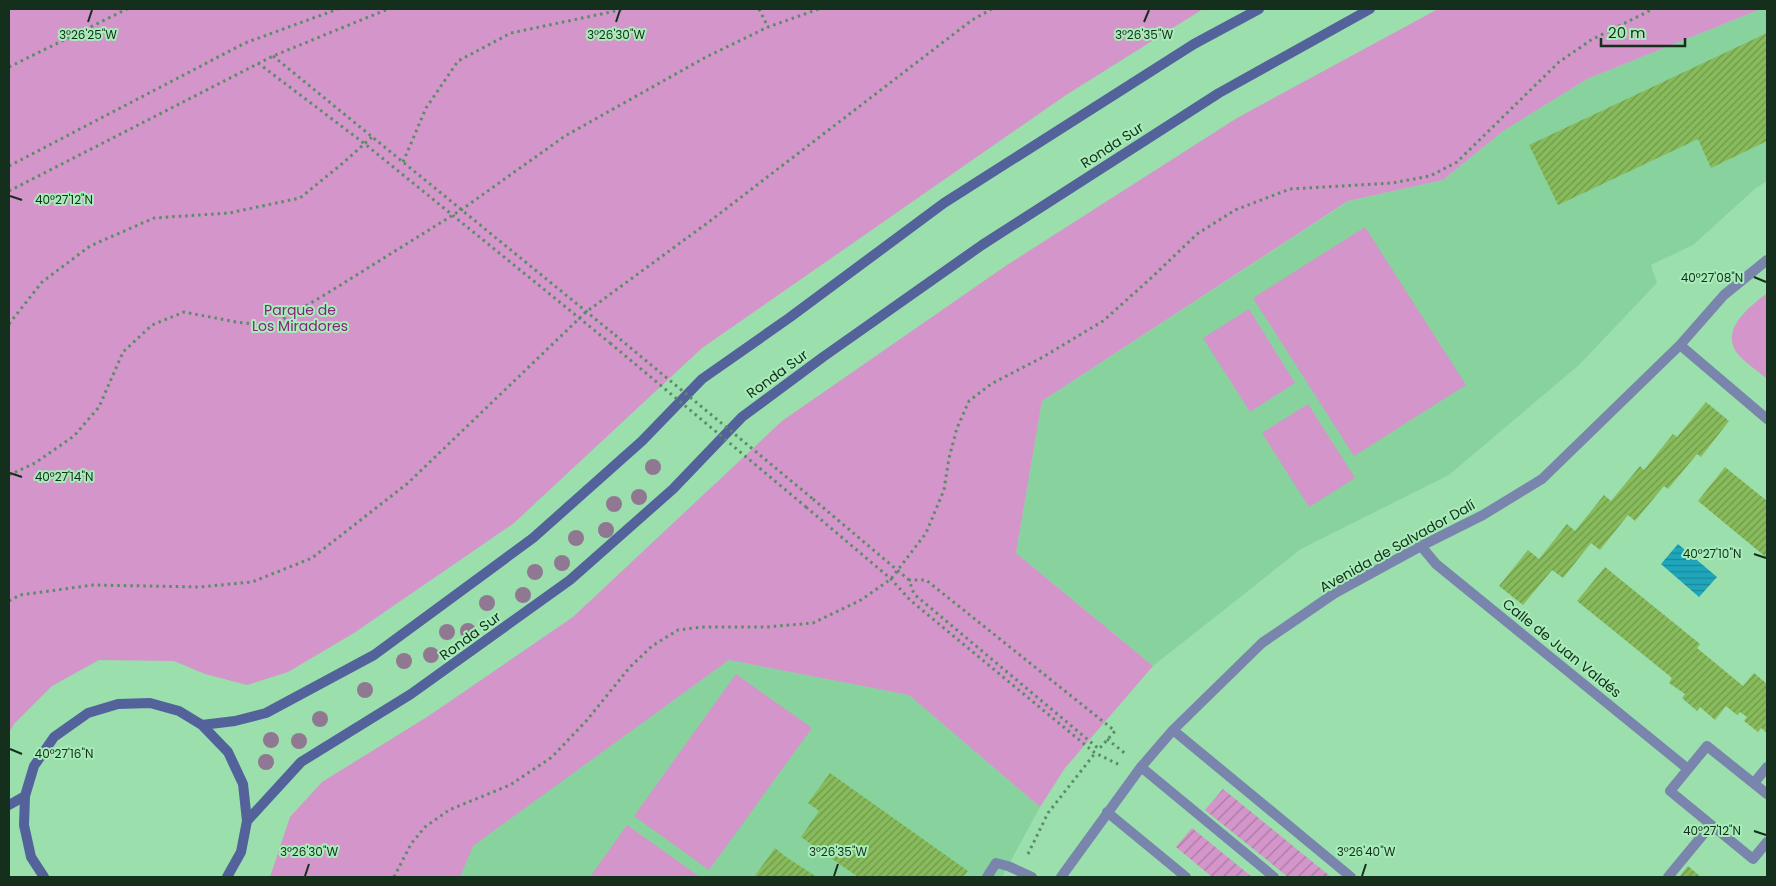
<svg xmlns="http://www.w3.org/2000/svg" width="1776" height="886" viewBox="0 0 1776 886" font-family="Poppins,sans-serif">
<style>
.built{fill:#88d39d}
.green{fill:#d395ca}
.garden{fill:url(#garden-furrows)}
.water{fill:url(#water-rules)}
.building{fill:url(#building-hatch)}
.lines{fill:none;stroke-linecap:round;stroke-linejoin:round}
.path{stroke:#5b8c68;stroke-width:3;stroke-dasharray:2.5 4;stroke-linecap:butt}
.service{stroke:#7985ad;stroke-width:10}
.pedestrian{stroke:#7985ad;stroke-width:10}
.minor{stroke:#7985ad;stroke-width:10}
.secondary{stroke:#53629b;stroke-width:10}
.path-bridge{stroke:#5b8c68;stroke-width:3;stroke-dasharray:2.5 4;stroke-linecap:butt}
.tree{fill:#907893}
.ticks{fill:none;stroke:#142f1c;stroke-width:2}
.labels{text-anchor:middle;stroke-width:4;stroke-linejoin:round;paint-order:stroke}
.street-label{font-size:14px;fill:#142f1c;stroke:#a8ecb9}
.park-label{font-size:14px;fill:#87247e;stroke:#a8ecb9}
.ticks-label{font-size:12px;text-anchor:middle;fill:#142f1c;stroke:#a8ecb9;stroke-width:4;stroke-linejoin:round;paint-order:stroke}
</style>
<defs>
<pattern id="garden-furrows" width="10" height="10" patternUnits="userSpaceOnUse" patternTransform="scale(1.25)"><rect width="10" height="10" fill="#d395ca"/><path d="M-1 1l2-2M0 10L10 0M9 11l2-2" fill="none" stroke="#aa7aa3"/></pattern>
<pattern id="water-rules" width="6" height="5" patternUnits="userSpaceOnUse" patternTransform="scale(1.25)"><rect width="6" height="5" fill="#1fa6bc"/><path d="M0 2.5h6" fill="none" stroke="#1a8898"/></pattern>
<pattern id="building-hatch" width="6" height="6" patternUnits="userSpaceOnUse" patternTransform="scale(1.25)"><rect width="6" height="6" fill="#88bb5b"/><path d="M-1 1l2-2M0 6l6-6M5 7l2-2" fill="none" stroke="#6e984a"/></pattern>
</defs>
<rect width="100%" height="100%" fill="#9bdfad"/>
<path class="built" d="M 1761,9 L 1767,9 L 1767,181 L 1756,188 L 1693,245 L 1651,265 L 1657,283 L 1579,365 L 1449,475 L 1301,549 L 1153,666 L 1016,553 L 1042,401 L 1349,201 L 1443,180 L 1503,131 L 1587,79 Z
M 729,660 L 909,695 L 1040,807 L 1002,877 L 460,877 L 472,846 Z"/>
<path class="green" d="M 9,9 L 1203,9 L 1066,95 L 702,348 L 514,523 L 354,633 L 288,672 L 247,685 L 205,674 L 174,661 L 99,660 L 52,686 L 14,724 L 9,733 Z
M 1438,9 L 1761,9 L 1587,79 L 1503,131 L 1443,180 L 1348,201 L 1042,401 L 1016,553 L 1153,666 L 1065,768 L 1040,807 L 909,695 L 729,660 L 473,846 L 460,877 L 270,877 L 290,817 L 322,782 L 427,717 L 573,617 L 782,421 L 1007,265 L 1237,118 Z
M 1365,227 L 1466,385 L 1354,456 L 1253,298 Z
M 1767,293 L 1767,379 C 1758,371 1740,359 1735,350 C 1722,327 1752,305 1767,293 Z
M 1249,309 L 1295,383 L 1250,412 L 1203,338 Z
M 1308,404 L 1355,478 L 1309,507 L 1262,433 Z
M 736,674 L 812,728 L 709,870 L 634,816 Z
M 627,825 L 700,877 L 590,877 Z"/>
<path class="garden" d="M 1223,789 L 1331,877 L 1288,877 L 1205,810 Z
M 1192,828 L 1252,877 L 1212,877 L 1176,847 Z"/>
<path class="water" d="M 1678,544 L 1717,577 L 1699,597 L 1661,564 Z"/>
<path class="building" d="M 1767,33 L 1767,141 L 1711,168 L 1698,139 L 1558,205 L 1529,145 Z
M 1706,402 L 1729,421 L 1701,457 L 1697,454 L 1668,489 L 1664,486 L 1635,521 L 1628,515 L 1600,550 L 1591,543 L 1563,578 L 1552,570 L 1523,605 L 1499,586 L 1528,550 L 1539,559 L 1567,524 L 1575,531 L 1604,495 L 1611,501 L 1640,466 L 1644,470 L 1673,434 L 1677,437 Z
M 1725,467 L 1767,501 L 1767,558 L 1698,501 Z
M 1605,567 L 1700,644 L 1697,648 L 1743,686 L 1754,673 L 1767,684 L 1767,733 L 1761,728 L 1758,732 L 1744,721 L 1747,717 L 1740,712 L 1737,715 L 1726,706 L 1715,720 L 1700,707 L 1697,711 L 1682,698 L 1685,694 L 1669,683 L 1672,678 L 1577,601 Z
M 830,773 L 968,871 L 963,877 L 858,877 L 801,837 L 819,811 L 808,803 Z
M 775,848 L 786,857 L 817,877 L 754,877 Z
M 1688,866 L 1701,877 L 1679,877 Z"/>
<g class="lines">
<path class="path" d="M 759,9 L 768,27
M 273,56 L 615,335
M 258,63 L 365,144 L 610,343
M 9,67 L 127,9
M 403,162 L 426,108 L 458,61 L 511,33 L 625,9
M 9,166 L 245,43 L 338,9
M 9,191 L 273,56 L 388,9
M 9,324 L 42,282 L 90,246 L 154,218 L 229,213 L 300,198 L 343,163 L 372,137
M 9,475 L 35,463 L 74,436 L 99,407 L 123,352 L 152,325 L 184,312 L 236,322 L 271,326 L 326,294 L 461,210 L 565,136 L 706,57 L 768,27 L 819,9
M 813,499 L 909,580 L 914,594 L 1099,749 L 1115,731 L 926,580 L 909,580
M 806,507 L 891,579 L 910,600 L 1095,753 L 1120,765
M 9,601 L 20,595 L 93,585 L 199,587 L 252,582 L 312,558 L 408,483 L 586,312 L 710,221 L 972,20 L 992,9
M 1107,739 L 1127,755
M 1028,854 L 1048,813 L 1096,752
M 394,877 L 411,844 L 425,827 L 449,810 L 510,785 L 552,757 L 587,720 L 630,667 L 652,646 L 678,630 L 702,627 L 766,627 L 813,623 L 861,600 L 891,579 L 926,533 L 944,490 L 949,458 L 957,428 L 969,401 L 991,384 L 1043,357 L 1103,321 L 1150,279 L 1197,234 L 1235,210 L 1290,189 L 1392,183 L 1430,176 L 1457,162 L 1559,62 L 1591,40 L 1653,9"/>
<path class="service" d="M 987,877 L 996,863 L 1008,866 L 1032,877"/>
<path class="pedestrian" d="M 1421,546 L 1436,564 L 1688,769
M 1141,767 L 1274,877
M 1754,783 L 1767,767
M 1767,794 L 1707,746 L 1670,791 L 1753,859 L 1767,842
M 1668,877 L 1711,825"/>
<path class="minor" d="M 1680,345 L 1767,419
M 1173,730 L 1351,877
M 1107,812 L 1186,877
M 1061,877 L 1141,767 L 1173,730 L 1262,643 L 1335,593 L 1421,546 L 1483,515 L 1542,479 L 1680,345 L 1724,295 L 1767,260"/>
<path class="secondary" d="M 202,725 L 235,721 L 266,713 L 374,655 L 533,538 L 642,441 L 702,379 L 789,318 L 944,203 L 1194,44 L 1259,9
M 9,805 L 25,796
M 247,821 L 301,762 L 411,694 L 570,580 L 673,489 L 742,417 L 823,357 L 982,245 L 1219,93 L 1370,9
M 44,877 L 31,857 L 24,825 L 25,796 L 34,766 L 54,737 L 88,713 L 118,704 L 150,703 L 179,711 L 202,725 L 228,752 L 243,784 L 247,821 L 241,852 L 227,877"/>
<path class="path-bridge" d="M 615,335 L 813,499
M 610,343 L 806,507"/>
</g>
<g class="tree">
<circle cx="653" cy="467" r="8"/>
<circle cx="639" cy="497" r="8"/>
<circle cx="614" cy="504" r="8"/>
<circle cx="606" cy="530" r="8"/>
<circle cx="576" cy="538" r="8"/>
<circle cx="562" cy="563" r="8"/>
<circle cx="535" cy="572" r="8"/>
<circle cx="523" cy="595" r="8"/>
<circle cx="487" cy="603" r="8"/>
<circle cx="468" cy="631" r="8"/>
<circle cx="447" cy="632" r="8"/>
<circle cx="431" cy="655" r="8"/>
<circle cx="404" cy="661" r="8"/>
<circle cx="365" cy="690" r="8"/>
<circle cx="320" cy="719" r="8"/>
<circle cx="271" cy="740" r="8"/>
<circle cx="299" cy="741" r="8"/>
<circle cx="266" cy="762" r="8"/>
</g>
<path class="ticks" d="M 88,22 L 92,10M 616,22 L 620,10M 1144,22 L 1149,10M 10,196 L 22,200M 1754,277 L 1766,282M 10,473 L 22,477M 1754,554 L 1766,558M 10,749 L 22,754M 1754,831 L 1766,835M 305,876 L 309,864M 834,876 L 838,864M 1362,876 L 1366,864"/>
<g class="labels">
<g class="street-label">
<text transform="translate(1112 145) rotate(-33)" y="5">Ronda Sur</text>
<text transform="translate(777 374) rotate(-36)" y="5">Ronda Sur</text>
<text transform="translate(1397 546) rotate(-29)" y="5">Avenida de Salvador Dalí</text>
<text transform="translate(470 636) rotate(-36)" y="5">Ronda Sur</text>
<text transform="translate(1562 648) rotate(39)" y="5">Calle de Juan Valdés</text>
</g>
<g class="park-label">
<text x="300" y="315">Parque de<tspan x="300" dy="16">Los Miradores</tspan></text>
</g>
</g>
<g class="ticks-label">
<text x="88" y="39">3°26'25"W</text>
<text x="616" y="39">3°26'30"W</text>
<text x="1144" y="39">3°26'35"W</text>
<text x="64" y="204">40°27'12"N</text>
<text x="1712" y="282">40°27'08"N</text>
<text x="64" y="481">40°27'14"N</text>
<text x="1712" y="558">40°27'10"N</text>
<text x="64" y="758">40°27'16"N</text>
<text x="1712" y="835">40°27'12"N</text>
<text x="309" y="856">3°26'30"W</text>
<text x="838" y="856">3°26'35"W</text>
<text x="1366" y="856">3°26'40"W</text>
</g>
<rect width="1776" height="886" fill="none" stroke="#142f1c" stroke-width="20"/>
<path d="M1601 38v8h84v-8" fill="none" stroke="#142f1c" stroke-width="2.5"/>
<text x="1608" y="38" font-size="15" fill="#142f1c" stroke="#a8ecb9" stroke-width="4" paint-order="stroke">20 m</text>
</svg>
